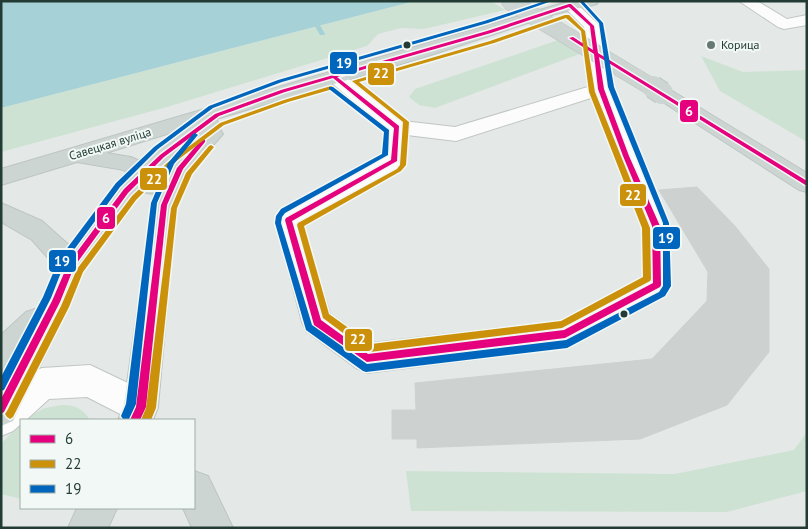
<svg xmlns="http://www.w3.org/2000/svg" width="808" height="529" viewBox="0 0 808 529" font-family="'PT Sans',sans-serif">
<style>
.green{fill:#cde2d3}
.water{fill:#a5d1d7}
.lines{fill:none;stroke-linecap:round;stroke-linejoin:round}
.stream{fill:#a5d1d7;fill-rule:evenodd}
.building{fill:#cdd2d0;stroke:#cdd2d0}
.minor-casing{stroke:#c1c6c4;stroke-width:2}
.major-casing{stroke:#bdc5c2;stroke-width:2}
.minor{fill:#fbfcfb;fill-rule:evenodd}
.major{fill:#cdd5d3;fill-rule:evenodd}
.major-bridge-far1-casing{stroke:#bdc5c2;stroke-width:18;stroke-linecap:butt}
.major-bridge-casing{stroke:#bdc5c2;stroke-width:24;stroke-linecap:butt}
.major-bridge-far1{stroke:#cdd5d3;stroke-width:17}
.major-bridge{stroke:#cdd5d3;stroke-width:22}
.bus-1-casing{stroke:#f2f8f5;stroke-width:3}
.bus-2-casing{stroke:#f2f8f5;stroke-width:3}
.bus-3-casing{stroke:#f2f8f5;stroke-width:3}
.bus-1{fill:#e5007d;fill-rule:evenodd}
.bus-2{fill:#cc910b;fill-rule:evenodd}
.bus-3{fill:#0065bd;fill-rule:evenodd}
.bus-dot{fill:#223c35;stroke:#f2f8f5;stroke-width:2}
.poi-dot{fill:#667973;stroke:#f2f8f5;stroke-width:2}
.labels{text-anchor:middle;stroke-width:4;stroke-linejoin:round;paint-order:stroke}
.far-poi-label{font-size:12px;fill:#223c35;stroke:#f2f8f5;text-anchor:start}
.far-street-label{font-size:12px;fill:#223c35;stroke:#f2f8f5}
.line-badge{stroke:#f2f8f5;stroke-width:2}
.badge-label{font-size:14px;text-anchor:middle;font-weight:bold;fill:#fff}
</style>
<rect width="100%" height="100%" fill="#e4e9e7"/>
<path class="green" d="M 415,1 L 491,1 L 505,10 L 424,29 L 401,28 L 378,34 L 367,46 L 167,107 L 1,152 L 1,108 Z
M 558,40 L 582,53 L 435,108 L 419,105 L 409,97 L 415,89 Z
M 701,56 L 743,72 L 807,70 L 807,142 L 720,91 Z
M 62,405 C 76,405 83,409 90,420 L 23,420 L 45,408 Z
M 21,422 L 21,499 L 1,494 L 1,444 Z
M 807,432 L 807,491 L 727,512 L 411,511 L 406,471 L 675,474 L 794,450 Z"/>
<path class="water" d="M 1,1 L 415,1 L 1,108 Z"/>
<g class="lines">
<path class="stream" d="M 300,1 L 306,1 L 325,34 L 324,35 L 320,35 Z"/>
</g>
<path class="building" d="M 697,187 L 735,226 L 769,269 L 769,352 L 727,405 L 640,439 L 417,448 L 417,439 L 392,439 L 392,410 L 416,410 L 415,383 L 652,359 L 707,301 L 708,272 L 659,190 Z"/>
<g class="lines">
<defs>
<path id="minor" d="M 567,1 L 575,2 L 600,26 L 611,89 L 669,226 L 671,285 L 667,293 L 565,348 L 367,373 L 356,368 L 306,331 L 302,322 L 275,220 L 279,213 L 383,157 L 386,129 L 325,77 L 327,73 L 341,73 L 403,121 L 455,127 L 591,86 L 584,27 L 562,5 ZM 594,97 L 643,226 L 643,279 L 561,321 L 371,343 L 330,314 L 302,224 L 402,166 L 405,161 L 407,135 L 456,141 Z
M 739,1 L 757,1 L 787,19 L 807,15 L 807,25 L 784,29 L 778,27 Z
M 90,365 L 153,395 L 158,407 L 153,419 L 132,420 L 87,397 L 49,399 L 26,420 L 21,420 L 21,424 L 13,431 L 1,436 L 1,396 L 30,373 L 42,368 Z"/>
<path id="major" d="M 570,1 L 599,1 L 597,4 L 555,14 L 431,55 L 216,119 L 218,122 L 213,128 L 220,129 L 223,134 L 190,171 L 176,205 L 158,407 L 153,420 L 118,420 L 124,405 L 152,205 L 156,194 L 146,193 L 142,189 L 83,270 L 71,302 L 13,421 L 1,426 L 1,374 L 4,369 L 1,370 L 1,335 L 26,312 L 38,308 L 57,268 L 32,240 L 1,222 L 1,203 L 42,221 L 70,246 L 118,185 L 128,175 L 124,170 L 77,162 L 1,185 L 1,169 ZM 186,128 L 142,162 L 131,157 L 106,153 ZM 184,150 L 172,163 L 162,181 L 156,175 Z
M 662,87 L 669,89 L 807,173 L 807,192 L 799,190 L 655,97 L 652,93 L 655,89 Z
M 194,471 L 208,476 L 233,528 L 192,528 L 183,508 L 194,508 Z
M 77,508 L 117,508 L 108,528 L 68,528 Z"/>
</defs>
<use href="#minor" class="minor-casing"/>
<use href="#major" class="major-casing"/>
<use href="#minor" class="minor"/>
<use href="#major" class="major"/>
<defs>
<path id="major-bridge-far1" d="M 509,1 L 655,89"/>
<path id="major-bridge" d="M 653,87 L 662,93"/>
</defs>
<use href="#major-bridge-far1" class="major-bridge-far1-casing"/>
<use href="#major-bridge" class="major-bridge-casing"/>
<use href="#major-bridge-far1" class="major-bridge-far1"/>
<use href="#major-bridge" class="major-bridge"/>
<defs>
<path id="bus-1" d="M 569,4 L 571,4 L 594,26 L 598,53 L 807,181 L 807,186 L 599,57 L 604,89 L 629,156 L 660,226 L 661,285 L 660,287 L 565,338 L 367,362 L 314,325 L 285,220 L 286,218 L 391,160 L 394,128 L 333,78 L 285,92 L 219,116 L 164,157 L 128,193 L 74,267 L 60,302 L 4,412 L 1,414 L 1,399 L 52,301 L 68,264 L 124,189 L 160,155 L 215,114 L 281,90 L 487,31 ZM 569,7 L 590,26 L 593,50 L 573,37 L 569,38 L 594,54 L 598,89 L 623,156 L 652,226 L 653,283 L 564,330 L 368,354 L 321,320 L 292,221 L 397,161 L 399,126 L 337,77 L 491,33 Z
M 203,139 L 205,140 L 205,142 L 183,169 L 167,205 L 146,407 L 140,420 L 130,420 L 136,407 L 161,205 L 177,168 L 201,140 Z"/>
<path id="bus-2" d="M 565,15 L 569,15 L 585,31 L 595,92 L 650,228 L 651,279 L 650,281 L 562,328 L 370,352 L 367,351 L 323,318 L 297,225 L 298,223 L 397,169 L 400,165 L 403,122 L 352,81 L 490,41 ZM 566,18 L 581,31 L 589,92 L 642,228 L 643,277 L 561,321 L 371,344 L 329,314 L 304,226 L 401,171 L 406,165 L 409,122 L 359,82 L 494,43 Z
M 331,86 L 334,88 L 333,89 L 288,102 L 224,125 L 171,165 L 136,200 L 83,272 L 69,307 L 13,417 L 10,419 L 7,417 L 5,414 L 7,411 L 61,306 L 77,269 L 132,196 L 167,163 L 220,123 L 284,100 Z
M 211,145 L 214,147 L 192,174 L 177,208 L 156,408 L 151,420 L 141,420 L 146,408 L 171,208 L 186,173 L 209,146 Z"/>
<path id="bus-3" d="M 545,1 L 552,1 L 488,23 L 282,82 L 213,108 L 158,149 L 120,187 L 65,262 L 51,298 L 4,390 L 1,391 L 1,377 L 43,297 L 59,259 L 116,183 L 154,147 L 209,106 L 278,80 L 484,21 Z
M 579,1 L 583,1 L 603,23 L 614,87 L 669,223 L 671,286 L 665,296 L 567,348 L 366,372 L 363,371 L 306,330 L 275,223 L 276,216 L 281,209 L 382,154 L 384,132 L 329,89 L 329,87 L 333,87 L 389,130 L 388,155 L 285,213 L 282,217 L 281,223 L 312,325 L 367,364 L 566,340 L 659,292 L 663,286 L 663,223 L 608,87 L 599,23 Z
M 195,133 L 198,135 L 197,136 L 174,164 L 157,203 L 136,404 L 129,419 L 123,419 L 121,416 L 126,404 L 151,203 L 168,163 L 193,134 Z"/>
</defs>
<use href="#bus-1" class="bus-1-casing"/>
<use href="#bus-2" class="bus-2-casing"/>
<use href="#bus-3" class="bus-3-casing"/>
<use href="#bus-1" class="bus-1"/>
<use href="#bus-2" class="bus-2"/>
<use href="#bus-3" class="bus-3"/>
</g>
<g class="bus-dot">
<circle cx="407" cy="45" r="4.5"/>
<circle cx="624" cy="314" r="4.5"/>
</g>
<circle class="poi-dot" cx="711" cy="45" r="5"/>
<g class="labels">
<g class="far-poi-label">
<text x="721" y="49">Корица</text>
</g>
<g class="far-street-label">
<text transform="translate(110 144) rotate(-17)" y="4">Савецкая вуліца</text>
</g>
</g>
<g class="line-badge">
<rect x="329" y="51" width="29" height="24" rx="5" fill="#0065bd"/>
<rect x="367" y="62" width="28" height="24" rx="5" fill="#cc910b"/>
<rect x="679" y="99" width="20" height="24" rx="5" fill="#e5007d"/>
<rect x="139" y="167" width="29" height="24" rx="5" fill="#cc910b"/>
<rect x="619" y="183" width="28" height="24" rx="5" fill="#cc910b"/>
<rect x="96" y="206" width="20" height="24" rx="5" fill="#e5007d"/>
<rect x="652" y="226" width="29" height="24" rx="5" fill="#0065bd"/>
<rect x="48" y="249" width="29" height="24" rx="5" fill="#0065bd"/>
<rect x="344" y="328" width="29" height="24" rx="5" fill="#cc910b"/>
</g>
<g class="badge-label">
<text x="344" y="68">19</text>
<text x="381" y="78">22</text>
<text x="689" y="116">6</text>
<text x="154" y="184">22</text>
<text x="633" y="200">22</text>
<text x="106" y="223">6</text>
<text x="666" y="243">19</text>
<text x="62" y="266">19</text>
<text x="358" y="344">22</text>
</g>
<rect width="808" height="529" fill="none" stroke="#223c35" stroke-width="5"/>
<rect x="20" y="419" width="175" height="90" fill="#f2f8f5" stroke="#9fada8"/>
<rect x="30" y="435" width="25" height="8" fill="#e5007d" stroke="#9fada8"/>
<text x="65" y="444" font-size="15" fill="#223c35">6</text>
<rect x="30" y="460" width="25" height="8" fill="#cc910b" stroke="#9fada8"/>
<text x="65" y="469" font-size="15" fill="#223c35">22</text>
<rect x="30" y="485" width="25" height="8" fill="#0065bd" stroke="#9fada8"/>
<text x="65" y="494" font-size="15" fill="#223c35">19</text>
</svg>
